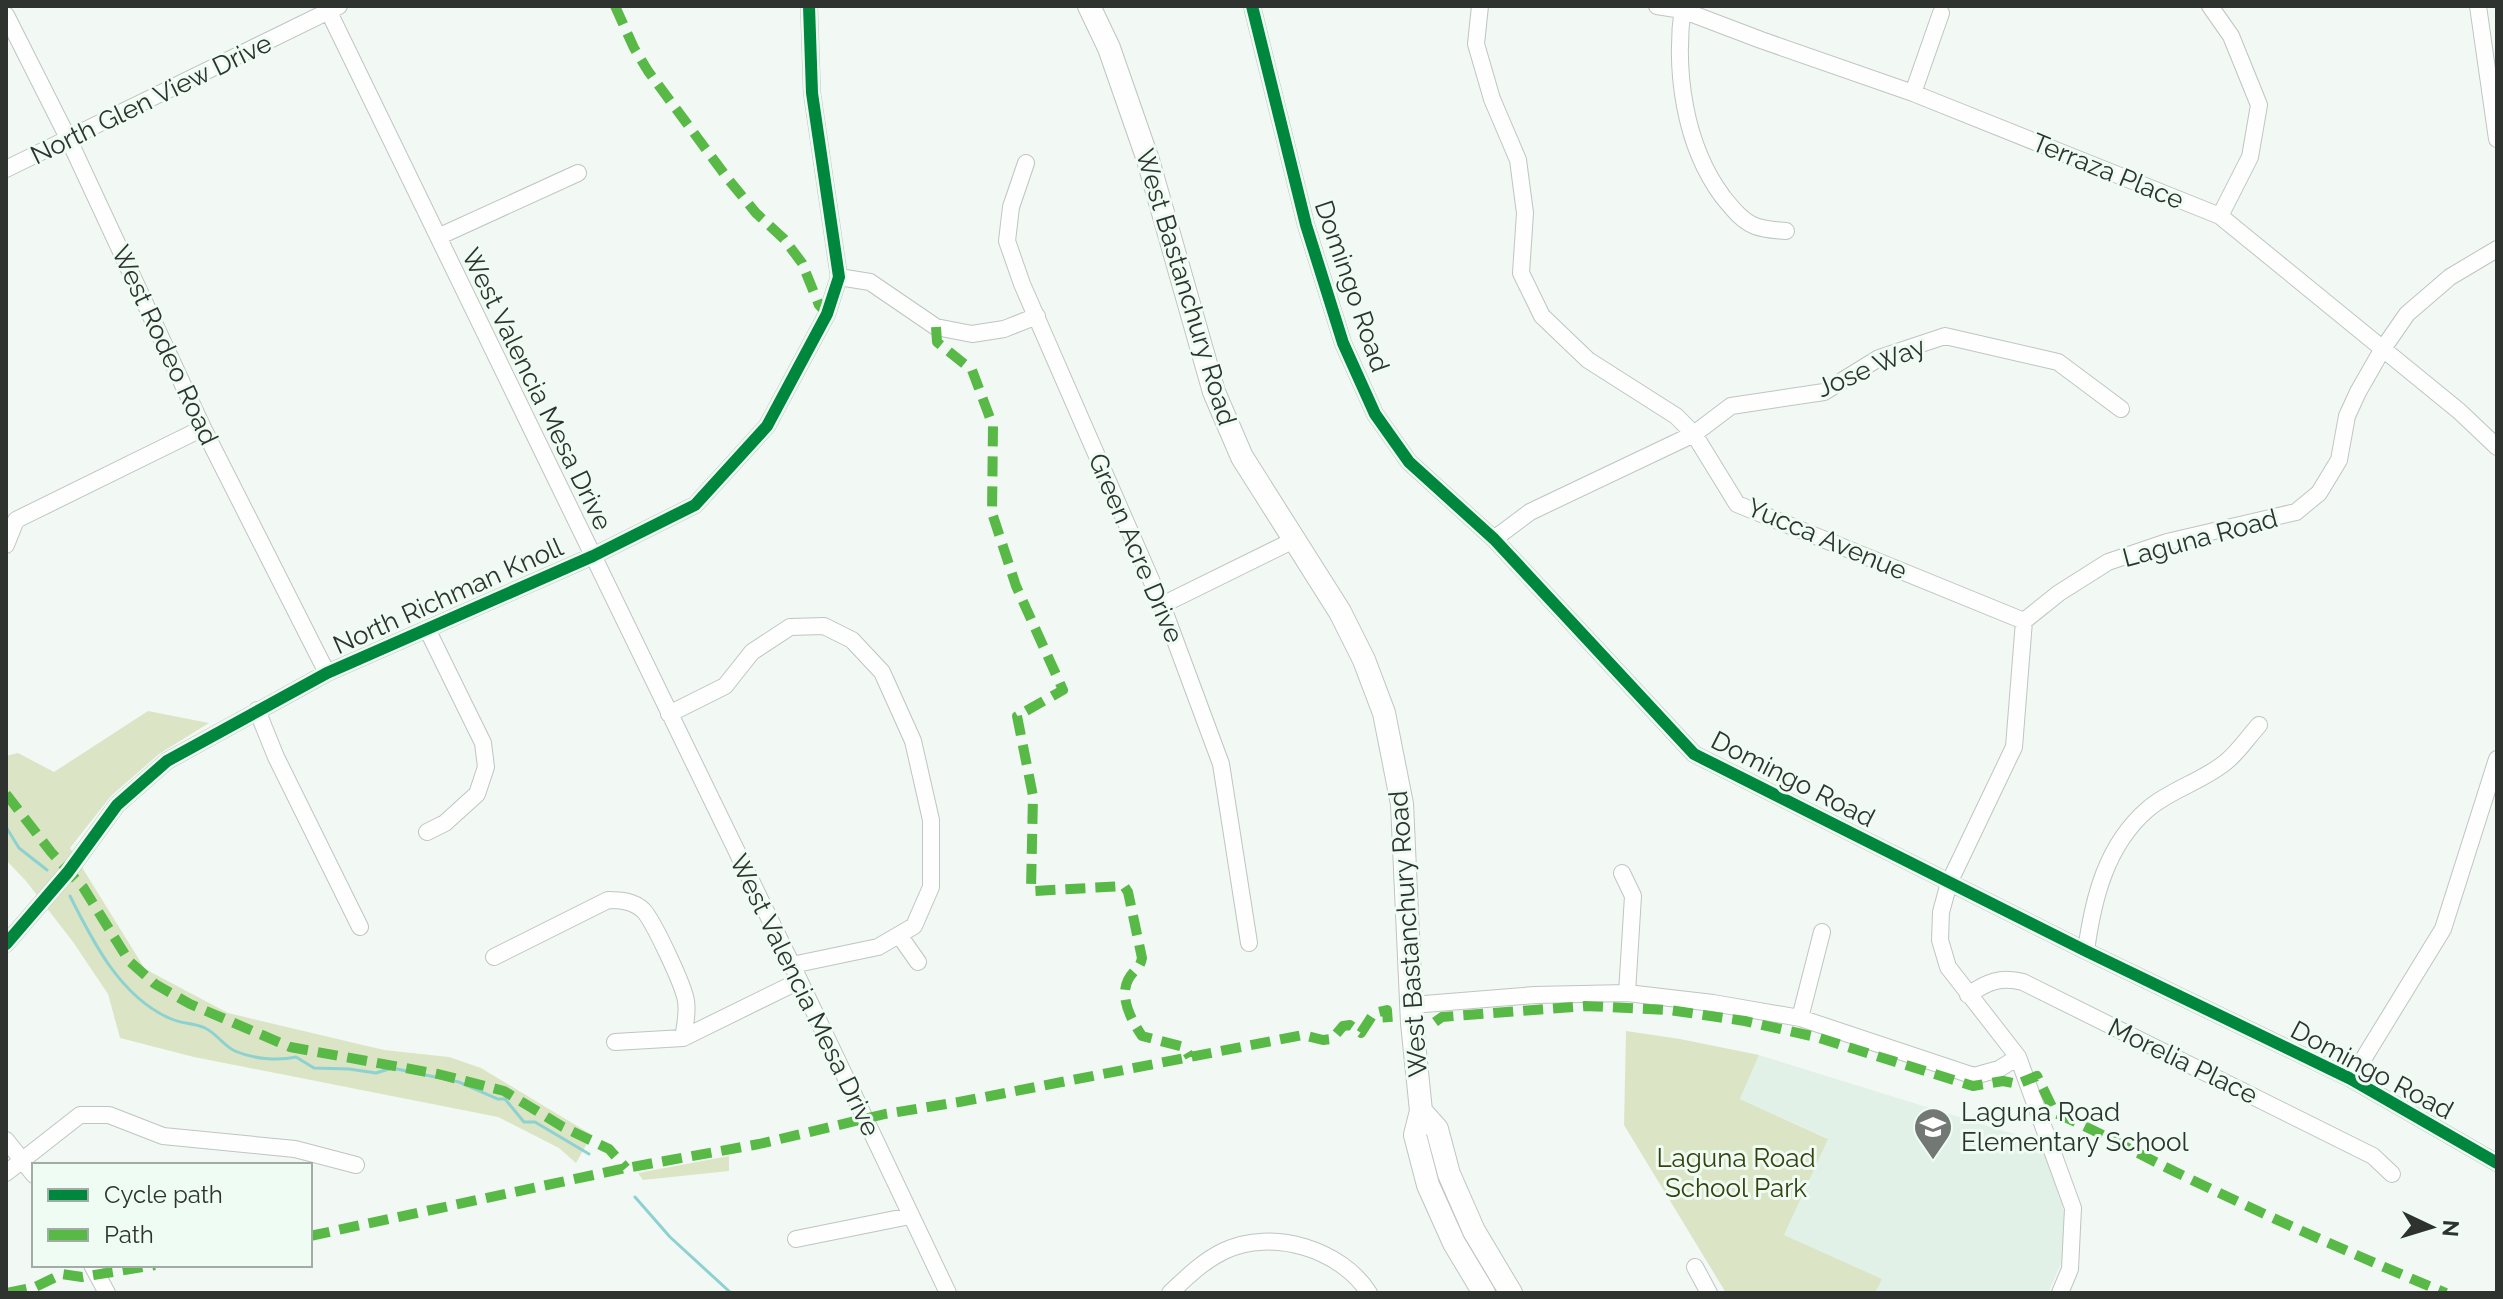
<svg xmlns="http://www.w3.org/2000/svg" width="2503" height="1299" viewBox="0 0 2503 1299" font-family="Raleway,sans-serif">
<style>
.built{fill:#e2f1e7}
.green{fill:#dbe5c5}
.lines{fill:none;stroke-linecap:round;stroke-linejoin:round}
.stream{stroke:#8dd1d0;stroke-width:3}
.minor-casing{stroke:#bfc5c1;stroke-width:18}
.major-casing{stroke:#bfc5c1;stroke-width:24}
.minor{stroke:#fdfefd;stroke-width:16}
.major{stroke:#fdfefd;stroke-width:22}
.quiet{stroke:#58b947;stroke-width:10;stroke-dasharray:20 10;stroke-linecap:butt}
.cycleway-casing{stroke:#eefcf3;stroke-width:17}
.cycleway{stroke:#00873e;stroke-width:12}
.labels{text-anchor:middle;stroke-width:6;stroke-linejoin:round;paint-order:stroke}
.street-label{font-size:26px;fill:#2e3330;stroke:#eefcf3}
.poi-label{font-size:26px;fill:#2e3330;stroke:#eefcf3;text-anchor:start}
.park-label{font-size:26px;fill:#38400e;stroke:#eefcf3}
</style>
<rect width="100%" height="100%" fill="#f2f8f4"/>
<path class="built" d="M 1759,1055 L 2040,1142 L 2056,1180 L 2066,1221 L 2064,1257 L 2048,1293 L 1875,1293 L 1881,1279 L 1783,1235 L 1827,1138 L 1740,1099 Z"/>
<path class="green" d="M 148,711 L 209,723 L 159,754 L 111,796 L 70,848 L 145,969 L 228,1013 L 384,1050 L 449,1057 L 481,1068 L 592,1135 L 576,1163 L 559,1148 L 498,1117 L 194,1057 L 120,1038 L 108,994 L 73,942 L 26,881 L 6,860 L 6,756 L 18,753 L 54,772 Z
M 1626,1031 L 1680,1039 L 1759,1055 L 1740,1099 L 1828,1139 L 1784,1235 L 1882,1279 L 1875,1293 L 1726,1293 L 1624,1125 Z
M 729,1156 L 729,1171 L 643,1180 L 638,1173 Z"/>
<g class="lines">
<path class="stream" d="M 6,827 L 19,848 L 47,870
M 70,896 C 93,942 120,996 169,1018 C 181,1024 194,1023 205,1028 C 216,1033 224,1046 235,1051 C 253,1059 278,1061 296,1057 L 314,1068 L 349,1069 L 376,1073 L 392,1068 L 459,1082 L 498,1099 L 505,1099 L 524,1122 L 535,1122 L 589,1154
M 635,1197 L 670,1237 L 731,1293"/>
<defs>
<path id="minor" d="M 326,6 L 792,965 L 948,1293
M 1252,6 L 1306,225 L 1343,343 L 1375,414 L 1409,462 L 1494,539 L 1694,754 L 2086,951 L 2351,1079 L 2497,1163
M 1480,6 L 1476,44 L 1492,99 L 1518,160 L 1525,213 L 1521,273 L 1542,316 L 1588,360 L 1676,416 L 1694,434 L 1737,504 L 2024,621
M 1657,6 L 1682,10 L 1761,40 L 1913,93 L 2220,216 L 2459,411 L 2497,447
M 1683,6 C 1674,70 1684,145 1723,197 C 1732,208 1742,221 1755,226 C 1765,230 1777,230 1786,231
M 2210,6 L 2231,36 L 2259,105 L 2250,157 L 2220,216
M 2478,6 L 2497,139
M 6,15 L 69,140 L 203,428 L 327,673
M 1913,93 L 1941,13
M 1026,163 L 1011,207 L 1007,241 L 1022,284 L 1162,605 L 1221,764 L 1249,943
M 6,169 L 339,6
M 440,236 L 578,173
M 839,277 L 870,282 L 936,327 L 972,334 L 1004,329 L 1037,316
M 1494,539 L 1530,512 L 1694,434 L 1731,406 L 1824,392 L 1879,358 L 1945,336 L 2058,362 L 2121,409
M 6,545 L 16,520 L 203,428
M 1162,605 L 1294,540
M 257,710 L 276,757 L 360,927
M 669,714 L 725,686 L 752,652 L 790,627 L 824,626 L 852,640 L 882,672 L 913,741 L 931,820 L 931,887 L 914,926 L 878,947 L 792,965
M 427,832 L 445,823 L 477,794 L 486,767 L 483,743 L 428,631
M 1622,873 L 1633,896 L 1627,993
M 899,935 L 918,962
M 6,944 L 68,872 L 117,805 L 167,761 L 327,673 L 593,556 L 695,505 L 767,426 L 827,314 L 839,277 L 812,93 L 809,6
M 2086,951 C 2093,899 2106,845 2148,809 C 2171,789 2204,781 2227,761 C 2239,751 2249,736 2259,725
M 494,957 L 608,900 C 621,900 633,901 643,910 C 653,920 684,986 686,1001 C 688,1014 685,1026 683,1038
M 1968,995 C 1987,982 2001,976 2023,982 L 2373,1156 L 2392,1174
M 1412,1005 L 1535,995 L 1627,993 L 1713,1003 L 1800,1018 L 1974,1076 L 1999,1069 L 2018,1057
M 1800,1018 L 1822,932
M 615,1042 L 683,1038 L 799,981
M 2351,1079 L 2443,929 L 2497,759
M 6,1140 L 34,1175
M 6,1173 L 80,1115 L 109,1115 L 163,1136 L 295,1149 L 356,1165
M 796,1239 L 910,1216
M 92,1265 L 107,1293
M 1695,1267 L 1709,1293
M 1170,1293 C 1187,1277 1203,1261 1224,1251 C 1272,1228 1341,1249 1369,1293
M 2060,1293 L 2070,1269 L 2073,1208 L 2018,1057 L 1948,967 L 1940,940 L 1941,912 L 1949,883 L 2014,747 L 2024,621 L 2059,593 L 2108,562 L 2167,542 L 2296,512 L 2319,493 L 2339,460 L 2347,416 L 2358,392 L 2382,350 L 2407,314 L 2450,277 L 2497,249"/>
<path id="major" d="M 1089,6 L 1109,48 L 1148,160 L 1214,392 L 1242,457 L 1340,612 L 1364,660 L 1384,713 L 1402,804 L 1412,1023 L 1421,1111 L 1415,1135 L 1428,1185 L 1454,1243 L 1484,1293
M 1421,1111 L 1437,1129 L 1449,1174 L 1474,1231 L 1511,1293"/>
</defs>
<use href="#minor" class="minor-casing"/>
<use href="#major" class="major-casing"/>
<use href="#minor" class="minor"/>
<use href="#major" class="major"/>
<path class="quiet" d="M 615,6 L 634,48 L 648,71 L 728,179 L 756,213 L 784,239 L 802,263 L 819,305 L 827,314
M 936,327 L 937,342 L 972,370 L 993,426 L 992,513 L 1016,586 L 1063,690 L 1017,716 L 1033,796 L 1031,889 L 1035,891 L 1124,886 L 1128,892 L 1142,958 C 1140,969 1133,970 1128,980 C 1119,998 1132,1021 1142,1036 L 1184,1047 L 1190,1057
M 6,794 L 51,852 L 83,887 L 129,961 L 155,984 L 190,1004 L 290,1047 L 438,1074 L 504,1091 L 563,1127 L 609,1149 L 626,1168
M 1435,1022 L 1442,1017 L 1585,1006 L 1669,1010 L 1745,1021 L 1816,1037 L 1973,1086 L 2003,1081 L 2017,1084 L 2037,1076 L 2055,1113 C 2101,1132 2143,1157 2188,1178 C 2273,1219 2359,1257 2446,1293
M 310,1236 L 626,1168 L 759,1144 L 885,1114 L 959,1102 L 1303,1035 L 1323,1040 L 1332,1039 L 1343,1026 L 1350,1025 L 1361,1033 L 1374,1013 L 1387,1010 L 1388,1025
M 7,1293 L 35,1287 L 62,1274 L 82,1277 L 155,1265"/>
<defs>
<path id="cycleway" d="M 1252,6 L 1306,225 L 1343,343 L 1375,414 L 1409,462 L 1494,539 L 1694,754 L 2086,951 L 2351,1079 L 2497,1163
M 6,944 L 68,872 L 117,805 L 167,761 L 327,673 L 593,556 L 695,505 L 767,426 L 827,314 L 839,277 L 812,93 L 809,6"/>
</defs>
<use href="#cycleway" class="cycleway-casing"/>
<use href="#cycleway" class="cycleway"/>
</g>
<defs>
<symbol id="school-pin" viewBox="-11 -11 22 30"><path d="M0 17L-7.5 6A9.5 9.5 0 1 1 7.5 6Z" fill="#737875" stroke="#eefcf3"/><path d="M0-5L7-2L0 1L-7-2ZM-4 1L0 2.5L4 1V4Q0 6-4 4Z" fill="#fff"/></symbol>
</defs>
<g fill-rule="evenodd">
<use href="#school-pin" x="1911" y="1105" width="44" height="60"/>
</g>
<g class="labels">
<g class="street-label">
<text transform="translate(151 99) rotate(-26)" y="9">North Glen View Drive</text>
<text transform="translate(2108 171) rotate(22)" y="9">Terraza Place</text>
<text transform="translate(1352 286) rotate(71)" y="9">Domingo Road</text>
<text transform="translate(1186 287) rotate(73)" y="9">West Bastanchury Road</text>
<text transform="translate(165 345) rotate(65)" y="9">West Rodeo Road</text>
<text transform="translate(1871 367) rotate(-23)" y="9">Jose Way</text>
<text transform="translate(537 389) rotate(64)" y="9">West Valencia Mesa Drive</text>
<text transform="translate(2200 538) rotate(-15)" y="9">Laguna Road</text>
<text transform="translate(1827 539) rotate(23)" y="9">Yucca Avenue</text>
<text transform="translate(1136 548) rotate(67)" y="9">Green Acre Drive</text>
<text transform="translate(448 596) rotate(-24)" y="9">North Richman Knoll</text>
<text transform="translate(1793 779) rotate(27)" y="9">Domingo Road</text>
<text transform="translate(1408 934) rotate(-94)" y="9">West Bastanchury Road</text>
<text transform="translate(805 995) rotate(64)" y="9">West Valencia Mesa Drive</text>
<text transform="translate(2183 1061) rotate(26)" y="9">Morelia Place</text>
<text transform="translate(2372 1070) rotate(28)" y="9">Domingo Road</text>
</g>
<g class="poi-label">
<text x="1961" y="1121">Laguna Road<tspan x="1961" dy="30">Elementary School</tspan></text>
</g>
<g class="park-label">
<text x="1736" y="1167">Laguna Road<tspan x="1736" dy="30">School Park</tspan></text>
</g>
</g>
<rect width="2503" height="1299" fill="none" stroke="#2e3330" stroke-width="16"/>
<rect x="32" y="1163" width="280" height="104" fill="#eefcf3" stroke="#a1aca5" stroke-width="2"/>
<rect x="48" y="1189" width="40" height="12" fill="#00873e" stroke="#a1aca5" stroke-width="2"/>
<text x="104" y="1203" font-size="24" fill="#2e3330">Cycle path</text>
<rect x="48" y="1229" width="40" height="12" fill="#58b947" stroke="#a1aca5" stroke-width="2"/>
<text x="104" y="1243" font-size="24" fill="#2e3330">Path</text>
<g transform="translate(2431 1227) rotate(94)" stroke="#eefcf3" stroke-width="6" paint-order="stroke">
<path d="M0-6L14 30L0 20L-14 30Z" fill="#2e3330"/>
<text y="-12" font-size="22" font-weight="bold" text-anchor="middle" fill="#2e3330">N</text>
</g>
</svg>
